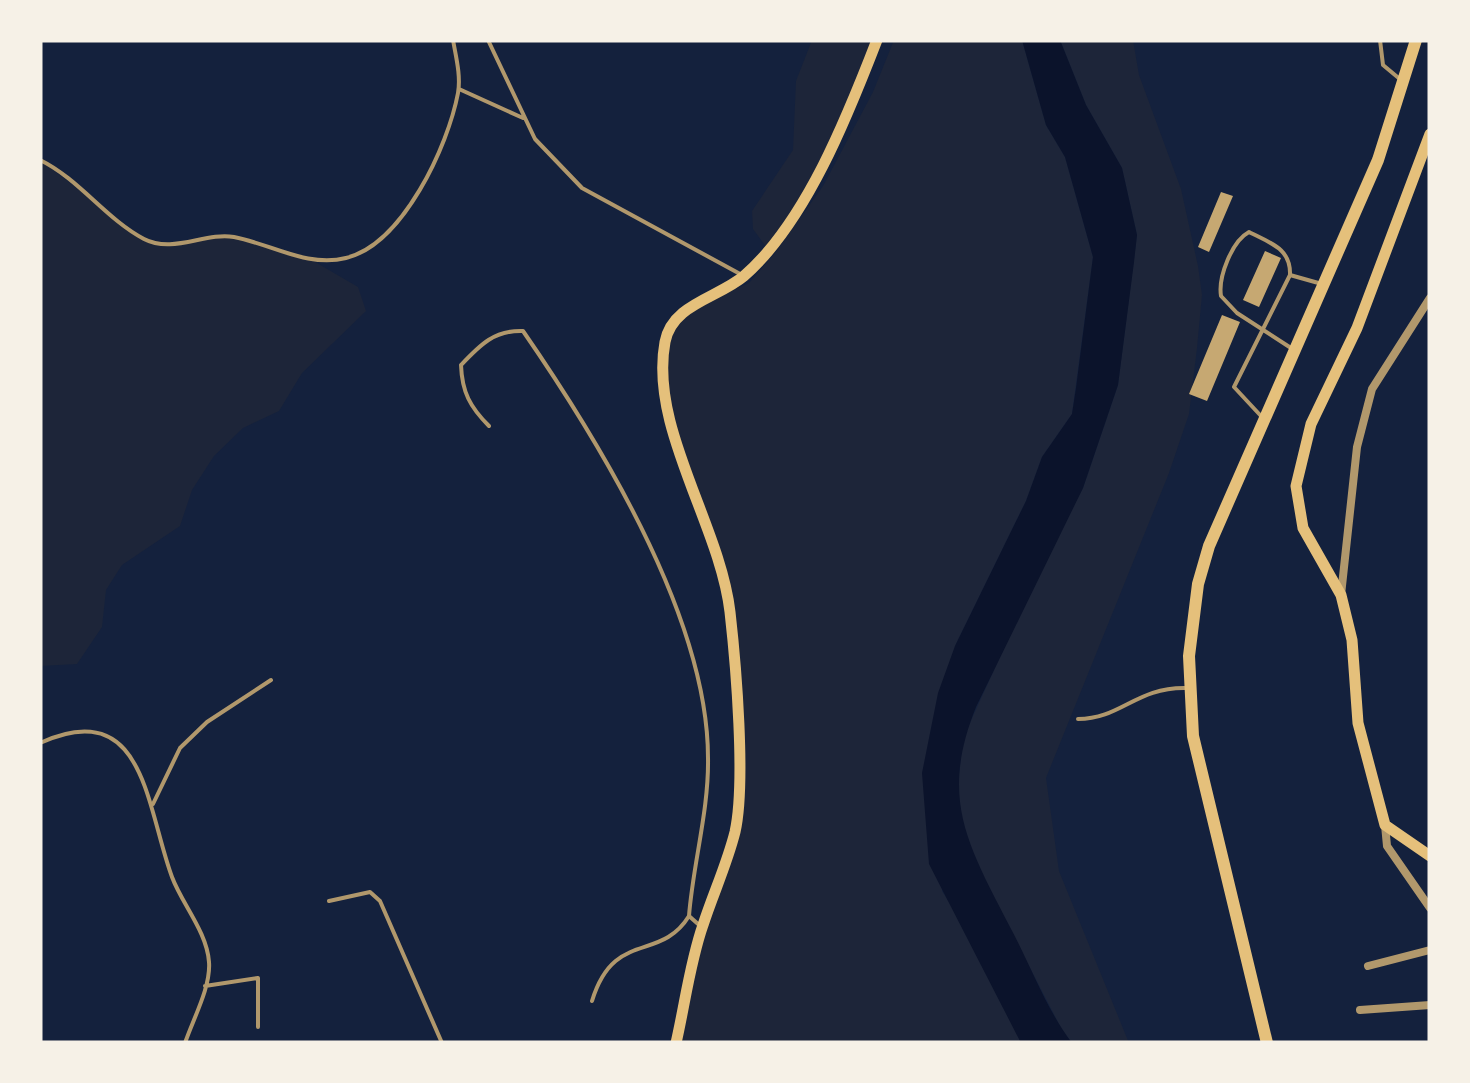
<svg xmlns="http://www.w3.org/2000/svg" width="1470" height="1083" viewBox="0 0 1470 1083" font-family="Roboto,sans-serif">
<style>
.green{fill:#1d2539}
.water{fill:#0b132b}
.building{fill:#c6a872}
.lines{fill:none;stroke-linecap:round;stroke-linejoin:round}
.service{stroke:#b1986c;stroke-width:4}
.minor{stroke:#b1986c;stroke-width:8}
.secondary{stroke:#e5c07b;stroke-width:11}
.trunk{stroke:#e5c07b;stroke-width:12}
</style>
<rect width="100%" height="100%" fill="#14213d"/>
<path class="green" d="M 812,40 L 877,40 L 821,166 L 767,248 L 753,229 L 752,211 L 793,150 L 796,81 Z
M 894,40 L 1022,40 L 1046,125 L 1065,157 L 1093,257 L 1072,414 L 1042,457 L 1026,501 L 955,646 L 942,891 L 1040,1043 L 675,1043 L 701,928 L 736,828 L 730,610 L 667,394 L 665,340 L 688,309 L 749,283 L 775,253 L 823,186 L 873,92 Z
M 1060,40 L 1133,40 L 1139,75 L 1181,189 L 1198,266 L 1202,295 L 1197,348 L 1189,414 L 1169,473 L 1046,778 L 1059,871 L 1129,1043 L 1072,1043 L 1061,1028 L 970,852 L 956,801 L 963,738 L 1044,560 L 1083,488 L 1118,385 L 1137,235 L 1122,168 L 1086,105 Z
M 40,160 L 145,240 L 179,244 L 230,236 L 310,259 L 358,287 L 366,311 L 302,373 L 279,411 L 243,428 L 214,456 L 192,490 L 180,526 L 122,565 L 106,590 L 102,627 L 77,664 L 40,666 Z"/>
<path class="water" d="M 1022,40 L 1060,40 L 1086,105 L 1122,168 L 1137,235 L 1134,262 L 1118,385 L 1083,488 L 976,707 C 939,799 968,845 1010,927 C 1031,966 1045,1007 1072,1043 L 1021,1043 L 929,864 L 922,773 L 938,693 L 955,646 L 1026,501 L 1042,457 L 1072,414 L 1076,388 L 1093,257 L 1065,157 L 1046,125 Z"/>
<path class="building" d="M 1221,192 L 1233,196 L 1209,252 L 1198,247 Z
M 1265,251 L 1281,258 L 1259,307 L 1243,300 Z
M 1222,315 L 1240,322 L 1207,401 L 1189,394 Z"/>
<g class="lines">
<path class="service" d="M 488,40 L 535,139 L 582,188 L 742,275
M 1380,40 L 1383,65 L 1401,80
M 459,89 L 523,118
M 40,160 C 79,179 106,219 144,239 C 173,254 205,232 234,237 C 271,244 308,268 346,258 C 403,244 448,146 458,93 C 461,76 456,57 453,40
M 1291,348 L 1237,313 L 1221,296 C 1218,277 1232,241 1249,232 C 1270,243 1291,248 1290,275 L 1322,284
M 1261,416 L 1234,387 L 1290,275
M 489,426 C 470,407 462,392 461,365 C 480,345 494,330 523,331 C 601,444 708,618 708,758 C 709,810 693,864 689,916
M 1078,719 C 1121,719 1136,687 1186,688
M 40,743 C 145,695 146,807 172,877 C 182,904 207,932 209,962 C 211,987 193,1019 185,1043
M 153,804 L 180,748 L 207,722 L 271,680
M 329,901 L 370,892 L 380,901 L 442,1043
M 205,986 L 258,978 L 258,1027
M 592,1001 C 614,929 660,963 689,916 L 698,924"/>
<path class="minor" d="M 1341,595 L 1357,447 L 1372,389 L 1430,298
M 1385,825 L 1387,846 L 1430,908
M 1368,966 L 1430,950
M 1360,1010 L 1430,1005"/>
<path class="secondary" d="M 1430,134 L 1357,328 L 1311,424 L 1296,486 L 1303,528 L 1341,595 L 1352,640 L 1358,723 L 1385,825 L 1430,856
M 676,1043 C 685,1004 690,962 703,925 C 713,894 727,864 735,832 C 746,783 736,665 730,612 C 720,525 649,428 665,342 C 672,304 718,298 744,276 C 806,222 848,115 877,40"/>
<path class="trunk" d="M 1267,1043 L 1193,736 L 1189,656 L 1198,584 L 1209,546 L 1378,160 L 1416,40"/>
</g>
<rect width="1470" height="1083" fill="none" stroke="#f6f1e7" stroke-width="85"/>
</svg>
